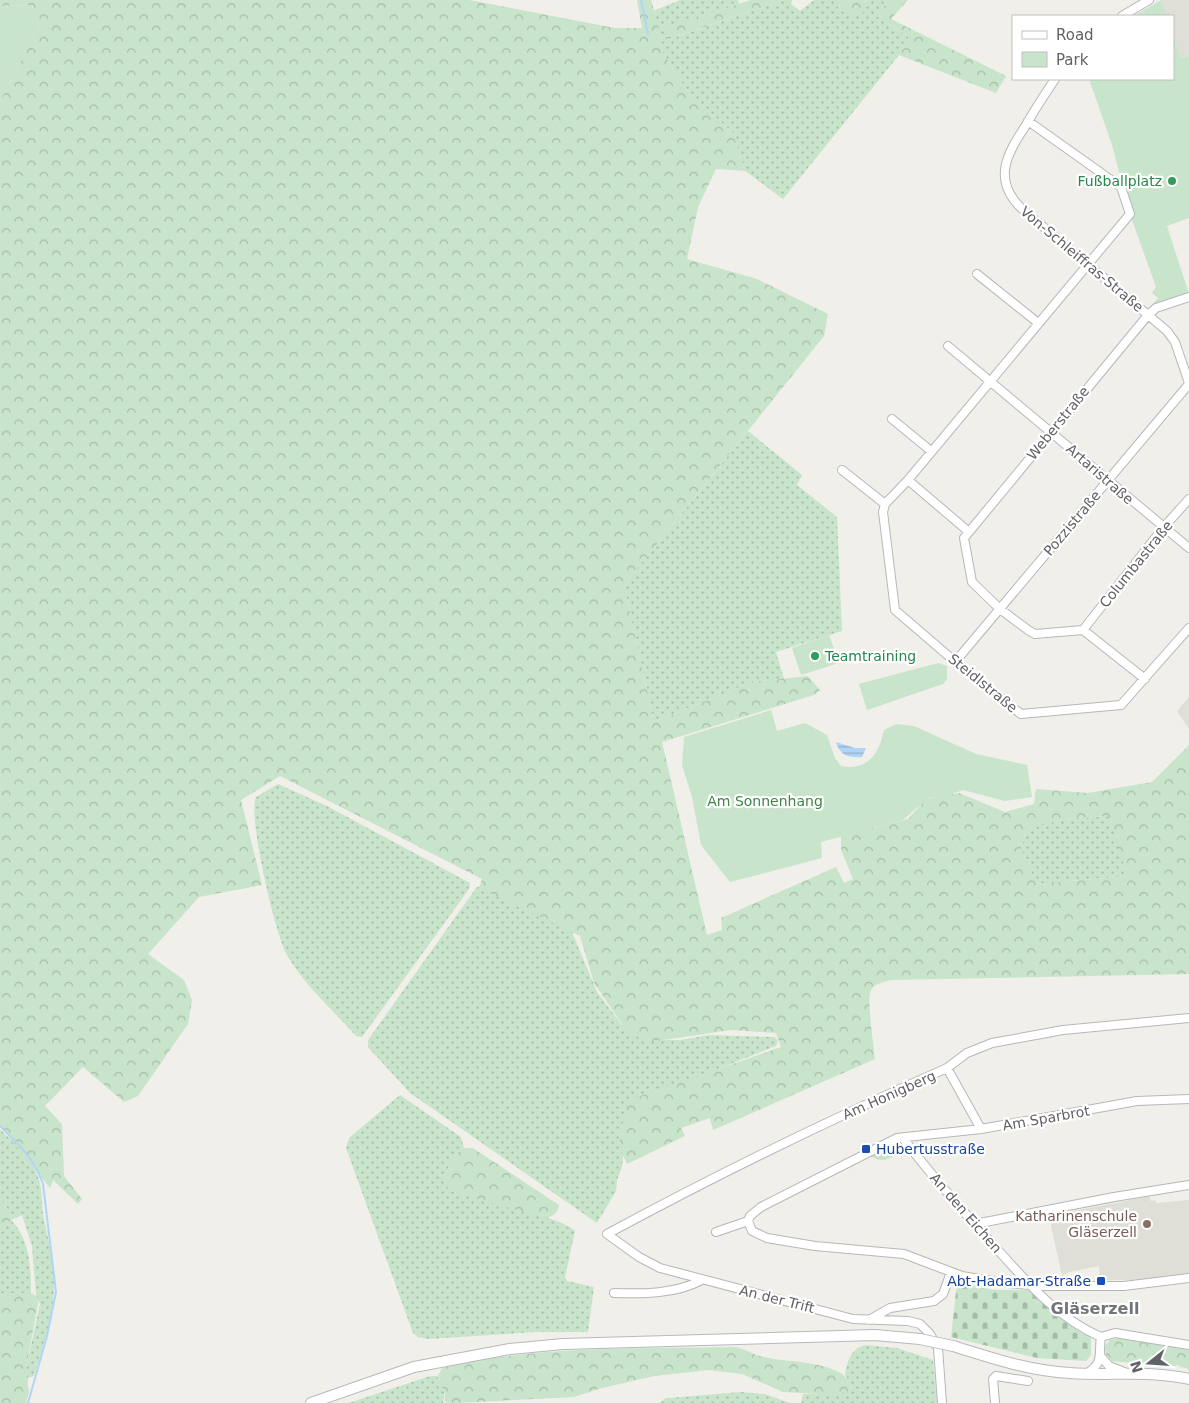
<svg xmlns="http://www.w3.org/2000/svg" width="1189" height="1403" viewBox="0 0 1189 1403" font-family="'DejaVu Sans',sans-serif">
<style>
.education{fill:#dfded7}
.grass{fill:url(#grass-dots)}
.forest{fill:url(#forest-crowns);fill-rule:evenodd}
.cemetery{fill:url(#cemetery-stones)}
.green{fill:#c8e4ca}
.water{fill:url(#water-rules)}
.lines{fill:none;stroke-linecap:round;stroke-linejoin:round}
.stream{stroke:#b2d4f6;stroke-width:2}
.minor-casing{stroke:#b5b7bb;stroke-width:10}
.secondary-casing{stroke:#b7b9be;stroke-width:12}
.minor{stroke:#fff;stroke-width:8}
.secondary{stroke:#fff;stroke-width:10}
.secondary-bridge-casing{stroke:#b7b9be;stroke-width:12;stroke-linecap:butt}
.secondary-bridge{stroke:#fff;stroke-width:10}
.leisure-dot{fill:#2e9e5b;stroke:#fff;stroke-width:2}
.transit-dot{fill:#1a4fb4;stroke:#fff;stroke-width:2}
.education-dot{fill:#8d6e63;stroke:#fff;stroke-width:2}
.labels{text-anchor:middle;stroke-width:4.5;stroke-linejoin:round;paint-order:stroke}
.leisure-label{font-size:14px;fill:#27864d;stroke:#fff;text-anchor:end}
.street-label{font-size:14px;fill:#606267;stroke:#fff}
.park-label{font-size:14px;fill:#418448;stroke:#fff}
.transit-label{font-size:14px;fill:#164399;stroke:#fff;text-anchor:start}
.education-label{font-size:14px;fill:#785e54;stroke:#fff;text-anchor:end}
.quarter-label{font-size:16px;font-weight:bold;fill:#717479;stroke:#fff}
</style>
<defs>
<pattern id="grass-dots" width="8" height="8" patternUnits="userSpaceOnUse" patternTransform="scale(1.25)"><rect width="8" height="8" fill="#c8e4ca"/><path d="M2 2h.1M6 6h.1" fill="none" stroke="#a6bca8" stroke-width="1.8" stroke-linecap="round"/></pattern>
<pattern id="forest-crowns" width="20" height="18" patternUnits="userSpaceOnUse" patternTransform="scale(1.25)"><rect width="20" height="18" fill="#c8e4ca"/><path d="M2 6a3 3 0 1 1 6 0M12 15a3 3 0 1 1 6 0" fill="none" stroke="#a6bca8"/></pattern>
<pattern id="cemetery-stones" width="16" height="16" patternUnits="userSpaceOnUse" patternTransform="scale(1.25)"><rect width="16" height="16" fill="#c8e4ca"/><path d="M2 7V4a2 2 0 0 1 4 0v3zM10 15v-3a2 2 0 0 1 4 0v3z" fill="#a6bca8"/></pattern>
<pattern id="water-rules" width="6" height="5" patternUnits="userSpaceOnUse" patternTransform="scale(1.25)"><rect width="6" height="5" fill="#b2d4f6"/><path d="M0 2.5h6" fill="none" stroke="#94afcb"/></pattern>
</defs>
<rect width="100%" height="100%" fill="#f0efe9"/>
<path class="education" d="M 1161,0 L 1189,0 L 1189,56 L 1181,58 L 1173,35 L 1173,16 L 1167,16 Z
M 1189,697 L 1189,729 L 1177,711 Z
M 1150,1196 L 1151,1201 L 1156,1200 L 1156,1203 L 1189,1200 L 1189,1273 L 1143,1280 L 1100,1280 L 1099,1266 L 1069,1272 L 1062,1276 L 1049,1216 Z"/>
<path class="grass" d="M 680,0 L 738,0 L 739,4 L 664,28 L 667,40 L 784,0 L 792,0 L 791,4 L 800,11 L 814,0 L 842,0 L 837,10 L 866,2 L 865,0 L 890,0 L 875,15 L 909,37 L 899,55 L 783,199 L 745,171 L 733,133 L 688,92 L 663,53 L 661,35 L 653,11 Z
M 748,431 L 802,475 L 797,485 L 837,517 L 842,631 L 776,652 L 784,679 L 752,682 L 654,722 L 624,585 Z
M 278,784 L 327,806 L 470,883 L 469,889 L 362,1037 L 356,1036 C 333,1010 304,985 287,955 C 276,936 247,814 256,797 Z
M 1109,816 L 1128,876 L 1036,884 L 1021,849 L 1026,830 L 1063,819 Z
M 480,886 L 570,927 L 597,992 L 622,1025 L 655,1040 L 681,1040 L 709,1035 L 775,1037 L 778,1041 L 776,1046 L 713,1071 L 624,1143 L 622,1167 L 617,1180 L 616,1191 L 597,1223 L 410,1093 L 368,1047 L 368,1040 L 476,888 Z
M 400,1095 L 461,1137 L 464,1148 C 452,1155 447,1168 444,1181 L 450,1191 C 475,1198 559,1216 575,1231 L 565,1277 L 567,1281 L 594,1287 L 588,1332 L 535,1332 L 428,1339 L 418,1337 L 413,1333 L 346,1148 L 349,1138 Z
M 0,1129 C 12,1141 25,1152 33,1166 C 43,1182 41,1198 43,1214 C 48,1239 55,1265 54,1290 C 53,1319 42,1350 34,1376 L 27,1378 L 26,1369 L 40,1304 L 36,1295 L 32,1246 L 22,1215 L 11,1220 C 30,1239 31,1268 31,1293 L 0,1293 L 0,1233 L 11,1220 L 10,1212 L 0,1199 Z
M 865,1345 L 897,1348 L 933,1360 L 937,1403 L 801,1403 L 803,1394 L 846,1393 L 850,1390 L 851,1384 L 845,1375 C 848,1360 850,1350 865,1345 Z
M 430,1376 L 437,1376 C 442,1385 447,1393 443,1403 L 349,1403 Z
M 741,1392 L 765,1394 L 790,1403 L 660,1403 L 664,1399 L 669,1398 Z"/>
<path class="forest" d="M 0,0 L 469,0 L 615,28 L 642,28 L 637,0 L 651,0 L 661,35 L 663,53 L 688,92 L 733,133 L 745,171 L 716,169 L 698,207 L 687,259 L 757,279 L 828,314 L 824,336 L 624,585 L 654,722 L 752,682 L 808,676 L 820,690 L 814,695 L 662,742 L 707,935 L 722,930 L 721,918 L 836,867 L 844,883 L 853,879 L 841,850 L 841,836 L 908,819 L 926,799 L 959,793 L 1005,812 L 1034,804 L 1036,789 L 1088,793 L 1152,782 L 1189,745 L 1189,974 L 891,980 C 884,982 875,983 871,990 C 866,997 874,1047 875,1059 L 713,1130 L 710,1118 L 681,1128 L 685,1136 L 627,1164 L 619,1146 L 624,1114 L 632,1099 L 781,1047 L 776,1033 L 731,1030 L 650,1042 L 628,1033 L 594,983 L 580,936 L 479,888 L 482,879 L 280,776 L 241,800 L 262,885 L 199,897 L 148,954 L 184,980 L 192,1000 L 188,1024 L 138,1096 L 124,1102 L 83,1067 L 45,1106 L 62,1124 L 64,1176 L 82,1199 L 78,1204 L 53,1180 L 50,1188 L 0,1126 L 0,101 L 39,26 L 32,5 L 0,6 ZM 1109,816 L 1127,876 L 1037,884 L 1021,849 L 1026,830 L 1063,819 Z
M 751,0 L 784,0 L 666,40 L 663,28 Z
M 842,0 L 865,0 L 862,16 L 837,10 Z
M 890,0 L 908,0 L 891,19 L 1006,76 L 996,93 L 899,55 L 909,37 L 875,15 Z
M 464,1148 L 473,1148 L 559,1205 C 558,1213 554,1216 546,1218 L 450,1191 L 444,1181 C 447,1168 452,1155 464,1148 Z
M 0,1199 L 10,1212 L 11,1220 L 0,1233 Z
M 0,1293 L 31,1293 L 39,1298 L 26,1369 L 29,1392 L 26,1403 L 0,1403 Z
M 1119,1338 L 1189,1350 L 1189,1371 L 1187,1368 L 1179,1367 L 1179,1365 L 1169,1367 L 1112,1361 L 1106,1355 L 1105,1346 L 1110,1340 Z
M 735,1347 C 746,1349 753,1355 764,1357 C 787,1363 839,1360 851,1384 L 850,1390 L 847,1393 L 822,1394 L 783,1392 L 742,1374 L 709,1370 L 654,1376 L 602,1388 L 574,1397 L 453,1403 L 445,1402 L 445,1394 L 438,1376 L 442,1368 C 538,1345 637,1349 735,1347 Z"/>
<path class="cemetery" d="M 957,1283 L 993,1290 L 1029,1290 L 1081,1333 L 1091,1337 L 1091,1355 L 1086,1361 L 1037,1358 L 951,1337 Z"/>
<path class="green" d="M 1161,0 L 1167,16 L 1134,16 Z
M 32,5 L 39,26 L 0,101 L 0,6 Z
M 1173,35 L 1181,58 L 1189,56 L 1189,218 L 1167,226 L 1189,294 L 1149,308 L 1158,298 L 1152,293 L 1156,287 L 1131,217 L 1112,145 L 1089,79 L 1173,79 Z
M 829,635 L 839,663 L 801,675 L 792,648 Z
M 938,663 L 947,666 L 947,679 L 943,684 L 867,710 L 859,684 Z
M 771,710 L 777,731 L 805,723 L 827,735 L 835,758 L 841,766 C 868,771 879,754 884,730 L 896,724 L 914,726 L 976,754 L 1027,765 L 1032,797 L 1005,801 L 963,790 L 943,797 L 928,798 L 903,820 L 821,842 L 822,858 L 730,882 L 701,845 L 692,797 L 682,765 L 684,737 Z
M 899,1143 L 905,1150 C 892,1157 883,1165 871,1156 Z"/>
<path class="water" d="M 836,742 L 855,748 L 866,748 L 862,757 C 849,758 839,755 836,742 Z"/>
<g class="lines">
<path class="stream" d="M 641,0 L 648,34
M 0,1126 C 18,1144 35,1159 43,1184 L 56,1292 L 47,1336 L 28,1403"/>
<defs>
<path id="minor" d="M 1122,16 L 1149,0
M 1055,79 C 1045,94 1035,109 1026,125 C 1007,154 992,179 1021,208 L 1167,331 L 1175,342 L 1189,383
M 1028,121 L 1121,187 L 1130,214 L 908,480 L 885,504 L 883,512 L 895,610 L 959,665 L 1021,714 L 1121,705 L 1189,628
M 977,274 L 1037,322
M 948,346 L 1189,548
M 892,419 L 931,451
M 842,470 L 885,504
M 908,480 L 969,532 L 964,538 L 972,582 L 1000,609 L 1028,630 L 1035,634 L 1083,630 L 1145,679
M 969,532 L 1148,315 L 1156,308 L 1189,297
M 1083,630 L 1163,528 L 1189,499
M 955,662 L 1189,384
M 947,1068 L 981,1129
M 1189,1099 L 1137,1101 L 981,1129 L 897,1138 L 761,1207 L 750,1216 L 748,1221 L 752,1231 L 767,1238 L 815,1246 L 904,1254 L 962,1276 L 997,1282 L 1041,1286 L 1124,1286 L 1189,1278
M 903,1138 C 929,1173 958,1205 987,1238 C 1021,1275 1054,1317 1101,1337
M 975,1224 L 1114,1197 L 1189,1185
M 716,1232 L 748,1221
M 614,1293 C 644,1294 675,1294 702,1280
M 869,1320 L 890,1308 L 934,1301 L 943,1294 L 951,1272
M 1101,1337 L 1115,1333 L 1189,1345
M 1101,1357 L 1109,1366 L 1124,1372
M 1086,1374 C 1105,1362 1098,1355 1101,1337
M 942,1403 L 938,1348 L 930,1334 L 920,1324 L 908,1321 L 853,1319 L 660,1268 L 639,1257 L 607,1234 C 718,1174 831,1119 947,1068 L 967,1053 L 992,1043 L 1063,1030 L 1189,1018
M 995,1403 L 993,1379 L 996,1376 L 1028,1381"/>
<path id="secondary" d="M 953,1346 C 992,1358 1029,1371 1070,1373 C 1109,1376 1150,1370 1189,1379
M 311,1403 L 414,1367 L 510,1349 L 563,1344 L 875,1335 L 920,1339"/>
</defs>
<use href="#minor" class="minor-casing"/>
<use href="#secondary" class="secondary-casing"/>
<use href="#minor" class="minor"/>
<use href="#secondary" class="secondary"/>
<defs>
<path id="secondary-bridge" d="M 920,1339 L 953,1346"/>
</defs>
<use href="#secondary-bridge" class="secondary-bridge-casing"/>
<use href="#secondary-bridge" class="secondary-bridge"/>
</g>
<g class="leisure-dot">
<circle cx="1172" cy="181" r="5"/>
<circle cx="815" cy="656" r="5"/>
</g>
<g class="transit-dot">
<rect x="861" y="1144" width="10" height="10" rx="2.5"/>
<rect x="1096" y="1276" width="10" height="10" rx="2.5"/>
</g>
<circle class="education-dot" cx="1147" cy="1224" r="5"/>
<g class="labels">
<g class="leisure-label">
<text x="1162" y="186">Fußballplatz</text>
<text x="825" y="661" text-anchor="start">Teamtraining</text>
</g>
<g class="street-label">
<text transform="translate(1082 259) rotate(40)" y="5">Von-Schleiffras-Straße</text>
<text transform="translate(1058 423) rotate(-51)" y="5">Weberstraße</text>
<text transform="translate(1100 474) rotate(41)" y="5">Artaristraße</text>
<text transform="translate(1072 523) rotate(-50)" y="5">Pozzistraße</text>
<text transform="translate(1136 564) rotate(-51)" y="5">Columbastraße</text>
<text transform="translate(983 683) rotate(39)" y="5">Steidlstraße</text>
<text transform="translate(889 1095) rotate(-24)" y="5">Am Honigberg</text>
<text transform="translate(1046 1118) rotate(-10)" y="5">Am Sparbrot</text>
<text transform="translate(966 1213) rotate(49)" y="5">An den Eichen</text>
<text transform="translate(777 1299) rotate(14)" y="5">An der Trift</text>
</g>
<g class="park-label">
<text x="765" y="806">Am Sonnenhang</text>
</g>
<g class="transit-label">
<text x="876" y="1154">Hubertusstraße</text>
<text x="1091" y="1286" text-anchor="end">Abt-Hadamar-Straße</text>
</g>
<g class="education-label">
<text x="1137" y="1221">Katharinenschule<tspan x="1137" dy="16">Gläserzell</tspan></text>
</g>
<g class="quarter-label">
<text x="1095" y="1314">Gläserzell</text>
</g>
</g>
<rect x="1012" y="15" width="162" height="65" fill="#ffffff" stroke="#bfc0c2"/>
<rect x="1022" y="31" width="25" height="8" fill="#ffffff" stroke="#bfc0c2"/>
<text x="1056" y="40" font-size="15" fill="#606267">Road</text>
<rect x="1022" y="52" width="25" height="15" fill="#c8e4ca" stroke="#bfc0c2"/>
<text x="1056" y="65" font-size="15" fill="#606267">Park</text>
<g transform="translate(1149 1363) rotate(253)" stroke="#ffffff" stroke-width="4" paint-order="stroke">
<path d="M0-4L9 19L0 12L-9 19Z" fill="#606267"/>
<text y="-8" font-size="14" font-weight="bold" text-anchor="middle" fill="#606267">N</text>
</g>
</svg>
